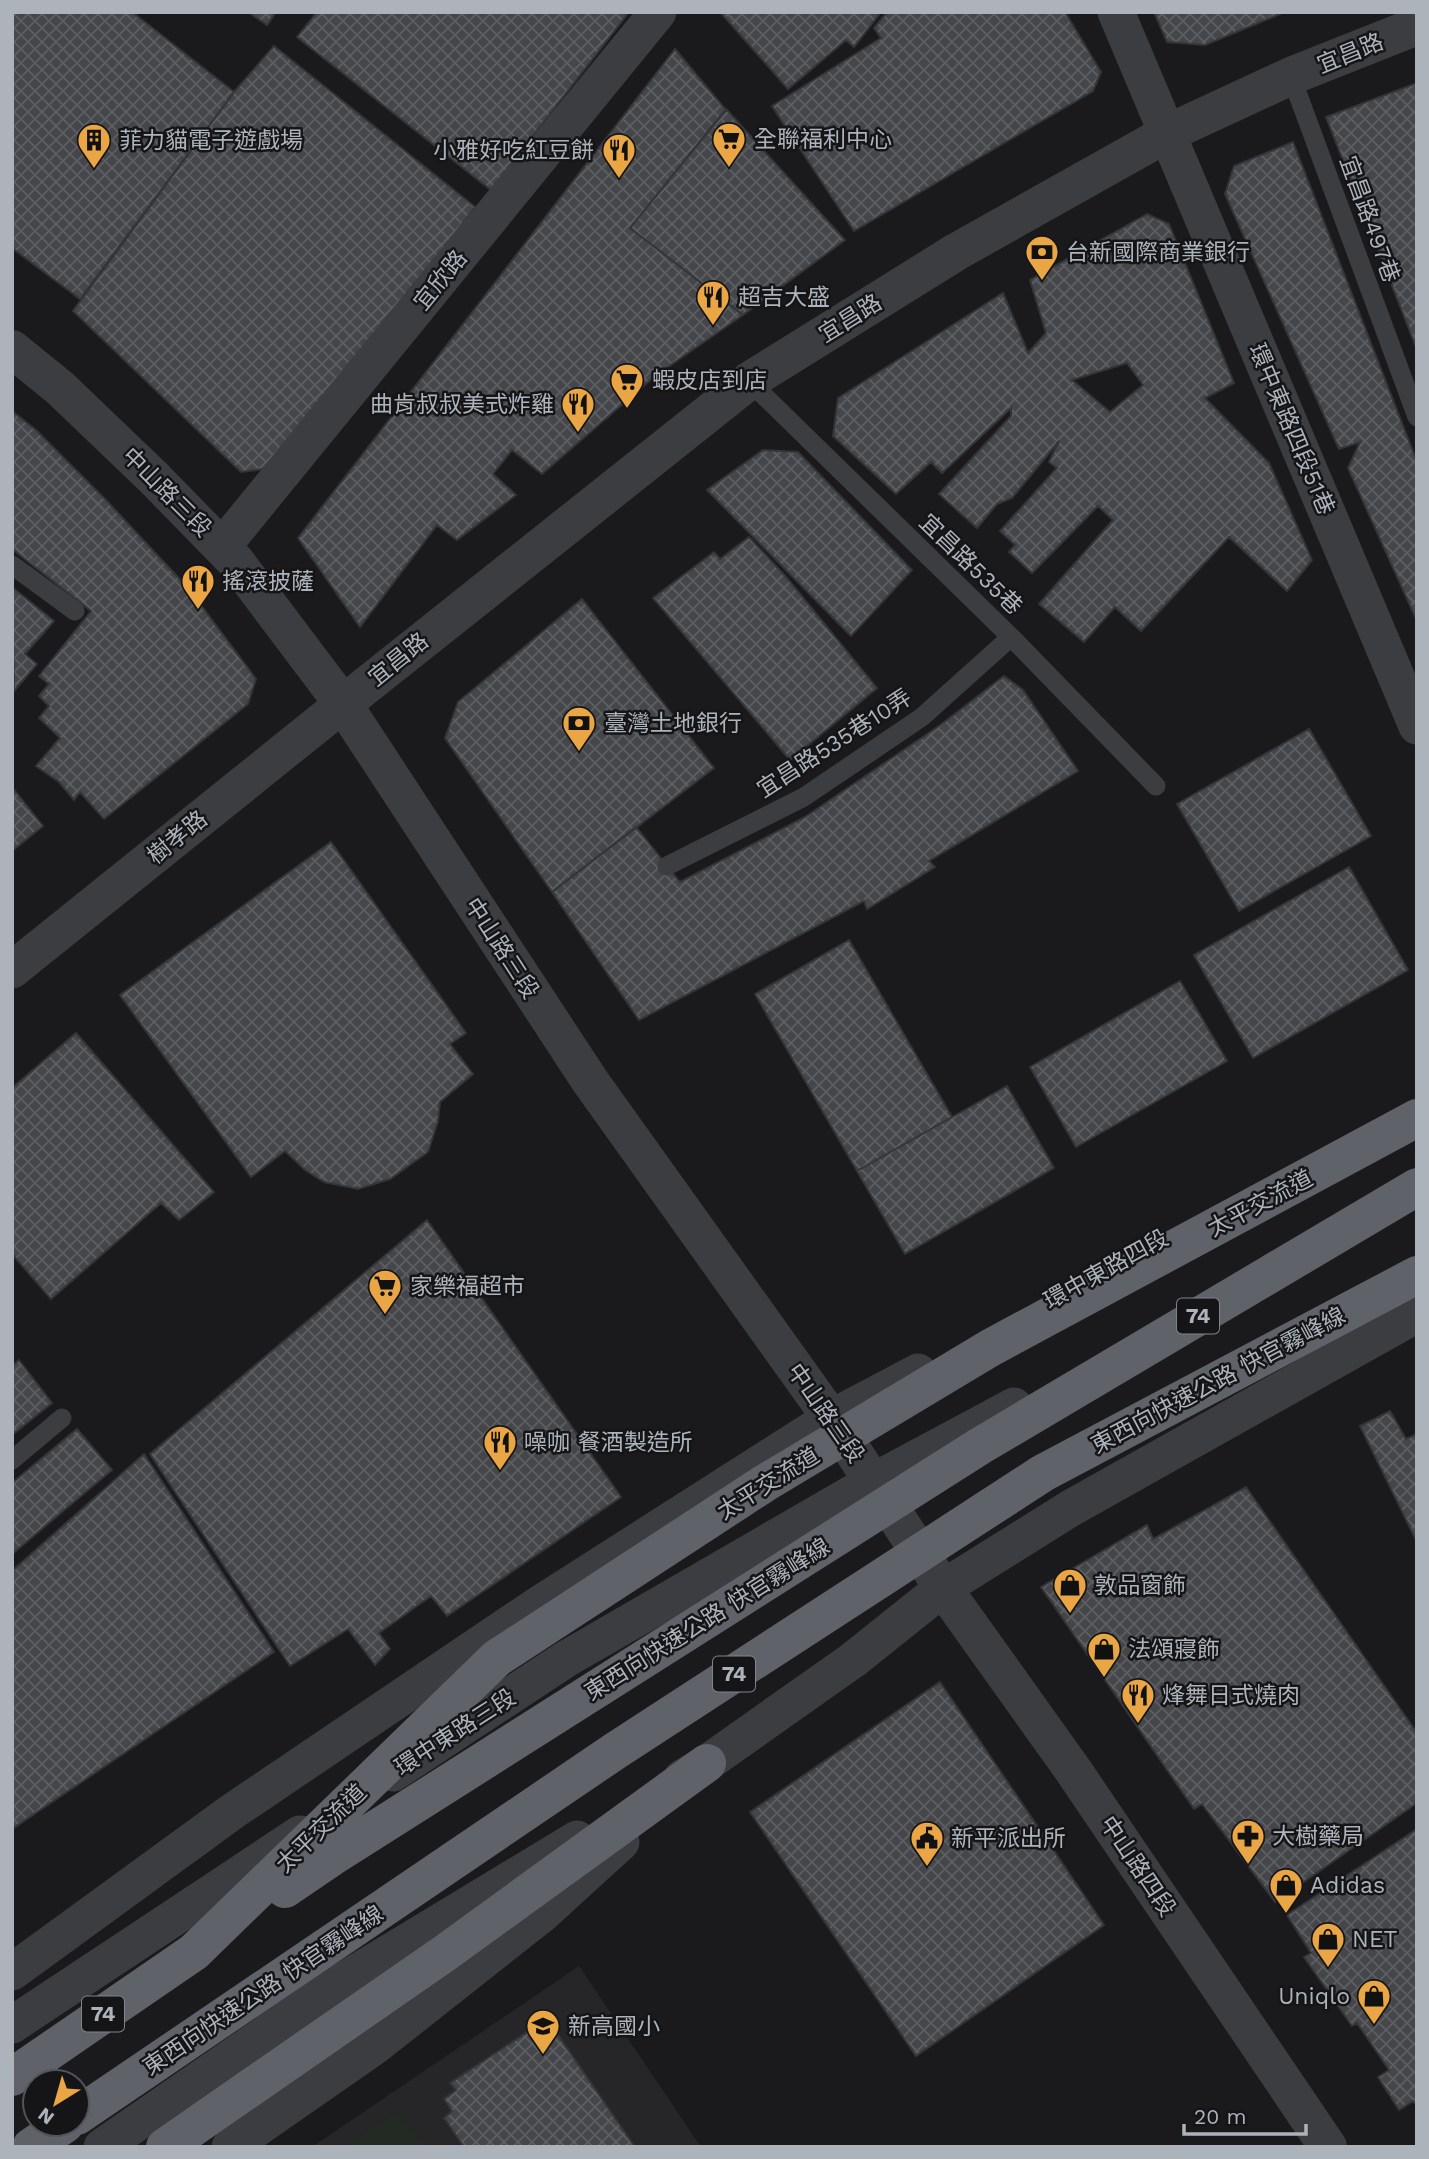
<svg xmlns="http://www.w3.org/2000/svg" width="1429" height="2159" viewBox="0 0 1429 2159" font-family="'Work Sans','Noto Sans TC',sans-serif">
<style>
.built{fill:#262629}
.grass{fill:#222a23}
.building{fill:url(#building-cross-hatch);stroke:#343538;stroke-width:2;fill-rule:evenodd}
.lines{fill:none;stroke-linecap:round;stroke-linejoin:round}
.service{stroke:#3b3d41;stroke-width:19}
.minor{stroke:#3b3d41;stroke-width:37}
.tertiary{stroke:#3b3d41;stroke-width:38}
.trunk{stroke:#606269;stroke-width:38}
.trunk-bridge{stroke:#606269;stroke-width:38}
.labels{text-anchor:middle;stroke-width:5;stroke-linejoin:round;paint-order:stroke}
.shield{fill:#151517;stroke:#7f848a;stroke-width:2}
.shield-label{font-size:21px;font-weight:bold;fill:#adb3bb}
.street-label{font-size:23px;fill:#adb3bb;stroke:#151517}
.poi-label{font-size:23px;fill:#adb3bb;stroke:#151517;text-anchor:start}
</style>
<defs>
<pattern id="building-cross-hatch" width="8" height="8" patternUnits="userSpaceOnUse" patternTransform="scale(1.75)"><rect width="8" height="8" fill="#444649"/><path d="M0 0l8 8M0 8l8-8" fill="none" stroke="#5c5e61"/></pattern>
</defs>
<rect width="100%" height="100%" fill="#1a1a1c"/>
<path class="built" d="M 579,1966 L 701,2147 L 312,2147 Z"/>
<path class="grass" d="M 396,2112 L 427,2147 L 343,2147 Z"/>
<path class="building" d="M 12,12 L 132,12 L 234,92 L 80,299 L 12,248 Z
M 248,12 L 276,12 L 267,25 Z
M 317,12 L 629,12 L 491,190 L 297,37 Z
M 720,12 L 881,12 L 854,47 L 846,40 L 788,89 Z
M 887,12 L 1065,12 L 1101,72 L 1093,91 L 854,231 L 772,106 L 881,38 L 874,28 Z
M 1154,12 L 1285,12 L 1205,45 L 1167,42 Z
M 274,46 L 475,207 L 279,467 L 241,472 L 73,311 L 234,92 Z
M 675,49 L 726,110 L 630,228 L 743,315 L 655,376 L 542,474 L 512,450 L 493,474 L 516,495 L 457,540 L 437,525 L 360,627 L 298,538 Z
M 1417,83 L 1417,346 L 1416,347 L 1326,117 Z
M 726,109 L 845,240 L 743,315 L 630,228 Z
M 1293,142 L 1417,462 L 1417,621 L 1348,468 L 1360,442 L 1339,449 L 1225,194 L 1234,166 Z
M 1147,214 L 1169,224 L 1234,383 L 1205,398 L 1269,463 L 1312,560 L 1287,591 L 1229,537 L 1141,631 L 1115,607 L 1084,642 L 1039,604 L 1113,520 L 1098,506 L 1032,573 L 1009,552 L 1015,545 L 1000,531 L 1057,468 L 1049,462 L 1059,441 L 1012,498 L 997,504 L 977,528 L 939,494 L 1011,416 L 1011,408 L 942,473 L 931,462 L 896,494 L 833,436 L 838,398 L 1003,293 L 1028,353 L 1046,333 L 1030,280 ZM 1127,363 L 1143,385 L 1110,412 L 1072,380 Z
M 12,411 L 36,430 L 105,499 L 188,588 L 256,679 L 248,704 L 104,819 L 80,792 L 74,800 L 59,782 L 36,766 L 60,738 L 39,718 L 49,706 L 39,696 L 49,684 L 39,676 L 91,611 L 12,549 Z
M 763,450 L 798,452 L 912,570 L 851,636 L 707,490 Z
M 749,537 L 787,578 L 877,688 L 790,760 L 653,598 L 714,552 L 720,559 Z
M 12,587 L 54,621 L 25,654 L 37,664 L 14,691 Z
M 582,599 L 714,768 L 552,892 L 445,738 L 458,702 Z
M 1004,676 L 1023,690 L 1078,771 L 929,861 L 935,867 L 867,909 L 864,901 L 639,1020 L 552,892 L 636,827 L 680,882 L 805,817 L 939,726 Z
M 1309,729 L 1371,836 L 1239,911 L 1177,804 Z
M 12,787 L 43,826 L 12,851 Z
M 331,842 L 466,1033 L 450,1044 L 473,1074 L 440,1102 L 438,1121 L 428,1152 L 390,1179 L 358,1189 L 324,1182 L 305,1170 L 285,1151 L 251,1177 L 120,995 Z
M 1349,867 L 1408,970 L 1253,1058 L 1194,955 Z
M 849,940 L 952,1117 L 857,1171 L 755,994 Z
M 1180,981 L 1227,1061 L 1076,1147 L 1030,1067 Z
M 76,1033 L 214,1192 L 179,1220 L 161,1203 L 51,1299 L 12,1254 L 12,1088 Z
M 1007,1086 L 1054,1168 L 905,1254 L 857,1171 Z
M 427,1220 L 621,1497 L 447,1616 L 431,1596 L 379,1633 L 390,1649 L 375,1665 L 348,1629 L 290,1666 L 150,1454 Z
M 19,1360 L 52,1403 L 12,1435 L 12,1366 Z
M 1390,1411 L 1406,1439 L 1417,1434 L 1416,1540 L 1360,1426 Z
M 77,1429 L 112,1470 L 12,1554 L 12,1483 Z
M 144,1454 L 274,1652 L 12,1829 L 12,1571 Z
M 1246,1487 L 1417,1733 L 1417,1803 L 1275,1902 L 1202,1804 L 1194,1809 L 1041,1587 L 1147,1525 L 1153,1539 Z
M 940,1682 L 1104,1925 L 916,2056 L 750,1812 Z
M 1417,1829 L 1417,2105 L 1413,2101 L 1399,2110 L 1378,2077 L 1389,2070 L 1357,2023 L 1352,2026 L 1304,1957 L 1311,1953 L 1287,1915 Z
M 547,2019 L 635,2147 L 464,2147 L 444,2118 L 452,2111 L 444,2099 L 456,2090 L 450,2083 Z"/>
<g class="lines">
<path class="service" d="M 1291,76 L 1417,417
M 749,381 L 1011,637 L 1156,786
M 12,565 L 75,611
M 667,866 L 804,797 L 922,717 L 1011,637
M 12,1460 L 62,1418"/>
<path class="minor" d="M 1116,12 L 1417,726
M 222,547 L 658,12
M 12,970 L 343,704
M 393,1773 L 566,1659 L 874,1481 L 1014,1406
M 682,1778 L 707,1763 L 853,1660 L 943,1588 L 1071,1508 L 1417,1314
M 12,1972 L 233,1811 L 541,1603 L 831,1418 L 918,1372
M 12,2025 L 300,1834
M 102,2147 L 339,1983 L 577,1839
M 230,2147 L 375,2046 L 541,1915 L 621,1842"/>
<path class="tertiary" d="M 12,349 L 60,388 L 153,477 L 236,562 L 343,704 L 590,1081 L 831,1418 L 943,1588 L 1073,1770 L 1328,2147
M 343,704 L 749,381 L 956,252 L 1168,133 L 1291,76 L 1417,26"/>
<path class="trunk" d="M 12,2077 L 194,1952
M 31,2147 L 65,2124
M 165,2147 L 445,1953 L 707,1763"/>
<path class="trunk-bridge" d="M 285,1889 L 332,1857 L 980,1446 L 1417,1187
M 194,1952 L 497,1658 L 765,1483 L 990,1348 L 1417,1118
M 77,2116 L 615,1751 L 1043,1473 L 1417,1275"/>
</g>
<defs>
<symbol id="supermarket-pin" viewBox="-11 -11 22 30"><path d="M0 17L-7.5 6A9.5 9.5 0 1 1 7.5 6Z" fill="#eaa544" stroke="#151517"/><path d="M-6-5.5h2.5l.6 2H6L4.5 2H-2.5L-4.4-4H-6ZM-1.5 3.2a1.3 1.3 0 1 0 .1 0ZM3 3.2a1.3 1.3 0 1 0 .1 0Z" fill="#111"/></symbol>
<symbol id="building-pin" viewBox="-11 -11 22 30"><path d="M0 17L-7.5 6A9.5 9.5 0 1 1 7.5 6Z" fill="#eaa544" stroke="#151517"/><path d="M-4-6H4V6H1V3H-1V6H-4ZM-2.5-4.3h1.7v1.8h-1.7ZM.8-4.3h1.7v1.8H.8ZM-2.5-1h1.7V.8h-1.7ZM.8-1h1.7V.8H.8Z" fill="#111"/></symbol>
<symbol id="restaurant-pin" viewBox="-11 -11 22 30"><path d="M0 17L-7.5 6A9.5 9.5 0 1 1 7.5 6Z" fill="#eaa544" stroke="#151517"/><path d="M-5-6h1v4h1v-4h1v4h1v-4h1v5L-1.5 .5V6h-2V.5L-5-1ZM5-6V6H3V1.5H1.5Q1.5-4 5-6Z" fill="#111"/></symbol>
<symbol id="bank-pin" viewBox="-11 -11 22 30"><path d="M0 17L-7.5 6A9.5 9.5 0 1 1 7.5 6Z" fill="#eaa544" stroke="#151517"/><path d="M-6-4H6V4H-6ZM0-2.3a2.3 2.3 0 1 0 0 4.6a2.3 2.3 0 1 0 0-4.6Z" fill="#111"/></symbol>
<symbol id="shop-pin" viewBox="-11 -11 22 30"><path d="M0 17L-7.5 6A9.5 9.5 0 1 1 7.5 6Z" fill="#eaa544" stroke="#151517"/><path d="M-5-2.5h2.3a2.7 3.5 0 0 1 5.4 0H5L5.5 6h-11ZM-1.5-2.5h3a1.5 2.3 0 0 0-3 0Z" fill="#111"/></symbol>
<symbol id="pharmacy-pin" viewBox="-11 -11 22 30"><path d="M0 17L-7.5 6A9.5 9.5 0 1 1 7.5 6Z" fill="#eaa544" stroke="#151517"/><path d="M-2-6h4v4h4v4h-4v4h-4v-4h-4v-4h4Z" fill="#111"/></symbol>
<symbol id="civic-pin" viewBox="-11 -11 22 30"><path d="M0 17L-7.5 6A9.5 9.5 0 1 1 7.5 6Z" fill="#eaa544" stroke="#151517"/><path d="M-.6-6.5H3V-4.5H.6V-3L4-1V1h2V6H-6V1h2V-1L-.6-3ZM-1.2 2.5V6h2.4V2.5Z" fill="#111"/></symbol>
<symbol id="school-pin" viewBox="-11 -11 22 30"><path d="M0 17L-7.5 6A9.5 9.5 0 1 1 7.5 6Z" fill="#eaa544" stroke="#151517"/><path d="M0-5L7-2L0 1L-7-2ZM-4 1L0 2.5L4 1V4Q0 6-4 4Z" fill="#111"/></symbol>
</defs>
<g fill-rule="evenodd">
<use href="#supermarket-pin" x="710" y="120" width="38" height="52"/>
<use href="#building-pin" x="75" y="121" width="38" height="52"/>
<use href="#restaurant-pin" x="600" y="131" width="38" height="52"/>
<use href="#bank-pin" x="1023" y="233" width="38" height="52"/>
<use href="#restaurant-pin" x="694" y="278" width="38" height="52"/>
<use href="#supermarket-pin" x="608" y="361" width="38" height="52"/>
<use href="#restaurant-pin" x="559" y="385" width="38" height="52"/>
<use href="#restaurant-pin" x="179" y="562" width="38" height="52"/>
<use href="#bank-pin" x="560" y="704" width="38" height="52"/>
<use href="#supermarket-pin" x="366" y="1267" width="38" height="52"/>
<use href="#restaurant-pin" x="481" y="1423" width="38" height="52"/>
<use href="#shop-pin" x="1051" y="1566" width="38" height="52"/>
<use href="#shop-pin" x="1085" y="1630" width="38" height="52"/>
<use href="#restaurant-pin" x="1119" y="1676" width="38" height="52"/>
<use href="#pharmacy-pin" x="1229" y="1817" width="38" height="52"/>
<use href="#civic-pin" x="908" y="1819" width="38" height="52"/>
<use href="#shop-pin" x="1267" y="1866" width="38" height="52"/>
<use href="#shop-pin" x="1309" y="1920" width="38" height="52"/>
<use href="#shop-pin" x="1355" y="1977" width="38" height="52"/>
<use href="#school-pin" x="524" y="2007" width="38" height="52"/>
</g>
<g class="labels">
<g class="shield">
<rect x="1177" y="1298.5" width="42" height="35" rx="5"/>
<rect x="713" y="1656.5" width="42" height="35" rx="5"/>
<rect x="82" y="1996.5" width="42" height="35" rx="5"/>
</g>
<g class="shield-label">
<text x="1198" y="1323">74</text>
<text x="734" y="1681">74</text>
<text x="103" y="2021">74</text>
</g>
<g class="street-label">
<text transform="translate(1350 53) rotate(-22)" y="8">宜昌路</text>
<text transform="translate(1370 219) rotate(70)" y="8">宜昌路497巷</text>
<text transform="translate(440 280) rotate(-51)" y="8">宜欣路</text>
<text transform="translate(850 318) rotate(-32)" y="8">宜昌路</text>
<text transform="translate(1292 429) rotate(67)" y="8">環中東路四段51巷</text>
<text transform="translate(167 492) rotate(45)" y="8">中山路三段</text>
<text transform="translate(971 564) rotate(44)" y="8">宜昌路535巷</text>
<text transform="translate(398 659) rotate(-39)" y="8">宜昌路</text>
<text transform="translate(834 743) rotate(-33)" y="8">宜昌路535巷10弄</text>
<text transform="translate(177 837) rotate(-39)" y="8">樹孝路</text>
<text transform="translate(502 948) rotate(57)" y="8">中山路三段</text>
<text transform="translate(1260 1203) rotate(-28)" y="8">太平交流道</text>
<text transform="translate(1106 1269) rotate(-29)" y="8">環中東路四段</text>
<text transform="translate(1218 1380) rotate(-28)" y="8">東西向快速公路 快官霧峰線</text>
<text transform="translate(826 1413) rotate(55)" y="8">中山路三段</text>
<text transform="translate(768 1483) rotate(-32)" y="8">太平交流道</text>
<text transform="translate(707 1619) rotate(-32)" y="8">東西向快速公路 快官霧峰線</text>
<text transform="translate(455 1732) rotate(-33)" y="8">環中東路三段</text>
<text transform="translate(321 1828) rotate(-44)" y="8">太平交流道</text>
<text transform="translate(1138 1866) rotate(56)" y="8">中山路四段</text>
<text transform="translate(263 1990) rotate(-34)" y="8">東西向快速公路 快官霧峰線</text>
</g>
<g class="poi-label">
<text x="754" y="147">全聯福利中心</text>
<text x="119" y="148">菲力貓電子遊戲場</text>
<text x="594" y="158" text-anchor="end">小雅好吃紅豆餅</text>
<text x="1066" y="260">台新國際商業銀行</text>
<text x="738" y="305">超吉大盛</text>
<text x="652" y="388">蝦皮店到店</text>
<text x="554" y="412" text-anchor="end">曲肯叔叔美式炸雞</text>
<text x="222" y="589">搖滾披薩</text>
<text x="604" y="731">臺灣土地銀行</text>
<text x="410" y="1294">家樂福超市</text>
<text x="524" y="1450">噪咖 餐酒製造所</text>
<text x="1094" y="1593">敦品窗飾</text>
<text x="1128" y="1657">法頌寢飾</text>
<text x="1162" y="1703">烽舞日式燒肉</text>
<text x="1272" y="1844">大樹藥局</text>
<text x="951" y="1846">新平派出所</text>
<text x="1310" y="1893">Adidas</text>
<text x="1352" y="1947">NET</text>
<text x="1350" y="2004" text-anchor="end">Uniqlo</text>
<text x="568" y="2034">新高國小</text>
</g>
</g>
<rect width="1429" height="2159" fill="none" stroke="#adb3bb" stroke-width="28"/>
<g transform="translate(56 2103) rotate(217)"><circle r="33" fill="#151517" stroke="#525459" stroke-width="2"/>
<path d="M0-5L12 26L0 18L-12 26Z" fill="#eaa544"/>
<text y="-10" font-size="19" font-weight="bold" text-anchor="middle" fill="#adb3bb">N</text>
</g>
<path d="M1184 2124v10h122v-10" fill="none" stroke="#adb3bb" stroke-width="3.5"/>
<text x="1194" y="2124" font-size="21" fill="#adb3bb" stroke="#151517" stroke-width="5" paint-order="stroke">20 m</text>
</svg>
